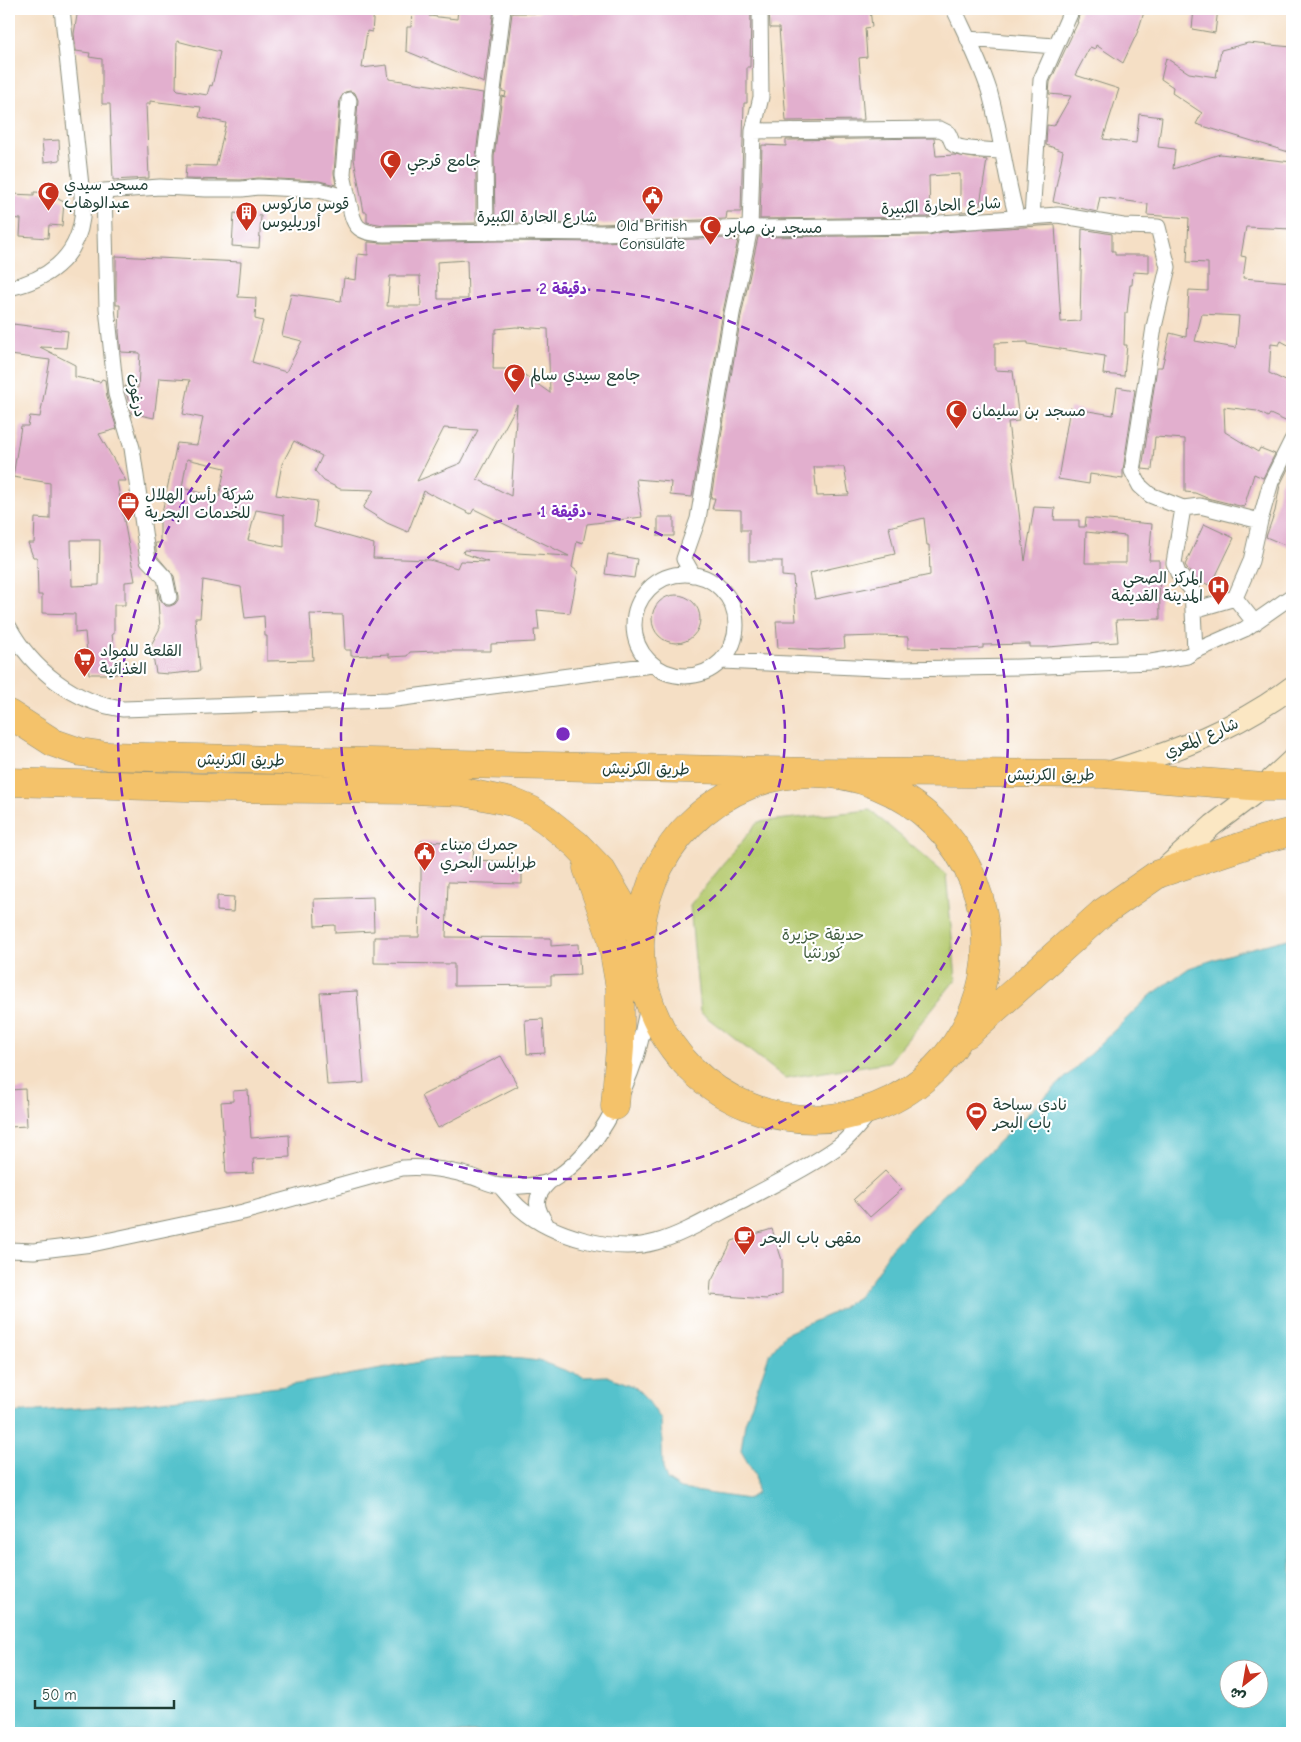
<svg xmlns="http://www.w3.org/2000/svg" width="1301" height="1742" viewBox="0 0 1301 1742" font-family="'Comic Neue','Playpen Sans Arabic',sans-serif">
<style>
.green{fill:#b5ca6f;stroke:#6a8452}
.water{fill:#54c2cc;stroke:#3a8080;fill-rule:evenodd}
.building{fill:#e2afce;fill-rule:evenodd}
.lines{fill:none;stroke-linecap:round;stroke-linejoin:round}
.street-casing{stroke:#8a8e7c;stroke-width:17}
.secondary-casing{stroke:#8a8e7c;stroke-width:23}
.highway-casing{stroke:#8a8e7c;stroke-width:29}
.street{stroke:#fff;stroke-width:15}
.secondary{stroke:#fbe7c3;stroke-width:21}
.highway{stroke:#f4c26a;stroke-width:28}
.ring{fill:none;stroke:#7b2cbf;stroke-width:2.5;stroke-dasharray:9 6}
.labels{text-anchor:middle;stroke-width:4.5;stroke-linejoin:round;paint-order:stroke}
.poi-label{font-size:16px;fill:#1f3d34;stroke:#fff;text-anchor:start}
.street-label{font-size:16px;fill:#1f3d34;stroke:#fff}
.park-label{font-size:16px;fill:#446043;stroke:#fff}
.centre{fill:#7b2cbf;stroke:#fff;stroke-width:2.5}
.ring-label{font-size:15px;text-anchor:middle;font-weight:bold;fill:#7b2cbf;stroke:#fff;stroke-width:4.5;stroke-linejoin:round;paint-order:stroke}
</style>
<rect width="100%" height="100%" fill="#fff"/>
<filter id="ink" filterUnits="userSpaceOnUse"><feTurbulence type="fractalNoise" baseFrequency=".02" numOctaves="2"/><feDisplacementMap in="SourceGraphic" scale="10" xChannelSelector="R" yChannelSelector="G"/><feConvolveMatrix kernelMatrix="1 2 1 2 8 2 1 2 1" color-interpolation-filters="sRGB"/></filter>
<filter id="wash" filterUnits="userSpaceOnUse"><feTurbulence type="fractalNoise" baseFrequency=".0096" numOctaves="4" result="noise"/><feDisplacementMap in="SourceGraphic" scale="20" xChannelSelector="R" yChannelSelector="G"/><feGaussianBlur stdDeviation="1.12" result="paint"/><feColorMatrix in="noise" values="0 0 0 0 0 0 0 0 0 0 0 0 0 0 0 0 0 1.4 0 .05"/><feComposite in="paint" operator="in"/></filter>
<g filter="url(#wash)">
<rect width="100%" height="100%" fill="#f5dfc5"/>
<path class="green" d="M 870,810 L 946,875 L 956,979 L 889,1062 L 785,1078 L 700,1012 L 690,905 L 758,822 Z"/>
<path class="water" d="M 1292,938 L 1292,1097 L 1288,1102 L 1292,1112 L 1292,1733 L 9,1733 L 9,1413 L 138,1404 L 286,1386 L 443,1358 L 504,1357 L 539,1361 L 584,1377 L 607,1376 L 633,1386 L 648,1401 L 661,1419 L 663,1468 L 667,1480 L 681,1489 L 747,1499 L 757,1493 L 755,1475 L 741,1451 L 745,1423 L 769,1355 L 785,1334 L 831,1314 L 858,1297 L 876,1274 L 891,1248 L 926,1212 L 1151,995 L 1189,968 L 1240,951 ZM 1228,1670 L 1258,1670 L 1258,1700 L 1228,1700 Z"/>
<g id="blocks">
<path class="building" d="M 78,9 L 316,9 L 340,12 L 340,9 L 374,9 L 372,32 L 367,31 L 362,68 L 387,65 L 389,79 L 483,93 L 476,156 L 476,223 L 384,225 L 367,222 L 367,212 L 364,212 L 354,159 L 358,100 L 355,93 L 350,91 L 345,92 L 340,99 L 334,173 L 336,185 L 319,181 L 258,178 L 241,180 L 185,179 L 186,165 L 216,166 L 226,123 L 199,117 L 201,107 L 150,101 L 150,104 L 146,104 L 149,178 L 113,180 L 110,104 L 102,104 L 102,59 L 89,57 L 90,53 L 76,51 L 74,34 ZM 177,41 L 220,52 L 212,86 L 210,85 L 207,95 L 178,90 L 176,88 Z
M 412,9 L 430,9 L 429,16 L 457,19 L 458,9 L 494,9 L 484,83 L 406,51 L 407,27 L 411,27 Z
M 546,9 L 550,9 L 550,11 L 572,10 L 572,13 L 610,9 L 751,9 L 750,67 L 747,67 L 747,103 L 744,103 L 741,212 L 727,212 L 726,219 L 601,224 L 495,223 L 494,157 L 502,96 L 505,97 L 506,92 L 502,91 L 512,13 L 537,13 Z
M 769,9 L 870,9 L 872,27 L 865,28 L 867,57 L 859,58 L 864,120 L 786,121 L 779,28 L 770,28 Z
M 1081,9 L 1145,9 L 1138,31 L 1123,63 L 1096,45 L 1095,49 L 1090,47 L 1075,75 L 1119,89 L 1103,139 L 1136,143 L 1139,114 L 1162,117 L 1158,147 L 1175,149 L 1173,169 L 1220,154 L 1292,162 L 1292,229 L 1246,227 L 1241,256 L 1246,257 L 1243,278 L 1292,282 L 1292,347 L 1281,341 L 1279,345 L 1271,344 L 1269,373 L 1292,384 L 1292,424 L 1270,414 L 1268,417 L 1257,411 L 1224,407 L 1225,432 L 1258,452 L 1260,448 L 1275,454 L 1263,478 L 1254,474 L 1244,507 L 1207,498 L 1195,493 L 1185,492 L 1185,439 L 1155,437 L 1152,470 L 1142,469 L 1157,367 L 1162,367 L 1170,333 L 1186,337 L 1189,290 L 1208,291 L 1208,263 L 1187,262 L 1189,218 L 1147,215 L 1148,204 L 1100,197 L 1097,212 L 1053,202 L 1063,151 L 1046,145 L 1047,125 L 1054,126 L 1071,96 L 1049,94 L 1050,82 L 1078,22 L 1077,22 ZM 1202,314 L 1239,316 L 1236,348 L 1195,341 Z
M 1194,9 L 1218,9 L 1215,33 L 1192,29 Z
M 1248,43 L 1292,47 L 1292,153 L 1196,124 L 1202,113 L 1172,93 L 1173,87 L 1161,79 L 1166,58 L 1189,73 L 1216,77 L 1221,50 Z
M 934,138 L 936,156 L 955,155 L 987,160 L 979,211 L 960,212 L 960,174 L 929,176 L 930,216 L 928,217 L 760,219 L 762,145 L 786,146 L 786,140 Z
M 59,140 L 60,160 L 44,162 L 42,141 Z
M 34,192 L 54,193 L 58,199 L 64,202 L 62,226 L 49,225 L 48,238 L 20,236 L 21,219 L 9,218 L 11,194 L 34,195 Z
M 234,213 L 261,216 L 259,248 L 232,246 Z
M 1055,225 L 1061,322 L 1080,321 L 1082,229 L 1112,234 L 1112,251 L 1115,251 L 1115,255 L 1149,255 L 1149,273 L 1133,272 L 1132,285 L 1130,285 L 1127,313 L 1125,313 L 1124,345 L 1127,345 L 1124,376 L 1103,374 L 1105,356 L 1028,344 L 1028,342 L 995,343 L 995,370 L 1013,371 L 1019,421 L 1008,422 L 1025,561 L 1034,507 L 1055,508 L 1054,520 L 1079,520 L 1079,527 L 1085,527 L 1086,518 L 1152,524 L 1149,560 L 1159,560 L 1160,619 L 1116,620 L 1118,642 L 1086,644 L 1048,647 L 1030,647 L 1030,644 L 983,645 L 983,648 L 967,649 L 908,648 L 908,637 L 878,636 L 844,637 L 845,648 L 818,650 L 778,648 L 776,621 L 796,621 L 793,577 L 782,576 L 782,561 L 749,561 L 749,530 L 741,530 L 741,510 L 712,509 L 715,498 L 711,498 L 741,316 L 758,237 L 929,235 L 942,232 ZM 814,467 L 844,467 L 849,495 L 817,496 ZM 924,518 L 927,545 L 929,545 L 930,575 L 815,599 L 810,573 L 895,554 L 889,527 ZM 1086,532 L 1126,536 L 1126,563 L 1085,563 Z
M 726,238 L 726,240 L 738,240 L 723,312 L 692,497 L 670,495 L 671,482 L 636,479 L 642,517 L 587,524 L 583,543 L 577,541 L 572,567 L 578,572 L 570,613 L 537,610 L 539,630 L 534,630 L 535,642 L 491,644 L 491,651 L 435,651 L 410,652 L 407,656 L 389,657 L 389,654 L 351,656 L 351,650 L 345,650 L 343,615 L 310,614 L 313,660 L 267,661 L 267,636 L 265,636 L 264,616 L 245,618 L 241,587 L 203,580 L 200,618 L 195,618 L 200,671 L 169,674 L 156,673 L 151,645 L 160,628 L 157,588 L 160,599 L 166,606 L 170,606 L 175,604 L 178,600 L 178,596 L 174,576 L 157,556 L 155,543 L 160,543 L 160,522 L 177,443 L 197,445 L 203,418 L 183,414 L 190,380 L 159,378 L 154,418 L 131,413 L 125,386 L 138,388 L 140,353 L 121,352 L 119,332 L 120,305 L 116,305 L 116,256 L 241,262 L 238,297 L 256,298 L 255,319 L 263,321 L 252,362 L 286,372 L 302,341 L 282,336 L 291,294 L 341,301 L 344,278 L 356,280 L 358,254 L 368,255 L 368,242 L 384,243 L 500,241 L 601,242 ZM 467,260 L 468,299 L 438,299 L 437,262 ZM 390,276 L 420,276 L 421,306 L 387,306 ZM 516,327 L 548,329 L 550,393 L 519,371 L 510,371 L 510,369 L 493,369 L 494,333 L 496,333 L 496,329 ZM 517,405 L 511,496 L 477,479 ZM 444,428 L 478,430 L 461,463 L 417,481 ZM 294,441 L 322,456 L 315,471 L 324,481 L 340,489 L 374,490 L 363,508 L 387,523 L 408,532 L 424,491 L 431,495 L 431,494 L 471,514 L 474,509 L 569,556 L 464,550 L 463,553 L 488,562 L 460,561 L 457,568 L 430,560 L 373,558 L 374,544 L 314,527 L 317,501 L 276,495 L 282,464 ZM 187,459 L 225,468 L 219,497 L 182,488 ZM 256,510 L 284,515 L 284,547 L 248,540 Z
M 13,324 L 68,331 L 66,348 L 40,347 L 75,365 L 75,377 L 100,382 L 102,379 L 105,380 L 107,397 L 117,429 L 99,434 L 126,481 L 117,481 L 135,581 L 125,582 L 125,605 L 114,605 L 114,634 L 112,634 L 117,674 L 89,674 L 85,632 L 75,633 L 75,614 L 42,613 L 42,595 L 38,595 L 37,557 L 33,557 L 28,543 L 34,543 L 35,518 L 50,519 L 50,483 L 13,477 L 21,426 L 28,426 L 30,416 L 40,417 L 50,360 L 10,355 ZM 71,540 L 100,540 L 99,585 L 72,586 Z
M 1117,387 L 1135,390 L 1123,470 L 1123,479 L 1090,474 L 1089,484 L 1058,479 L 1070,408 L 1113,415 Z
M 1292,461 L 1292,548 L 1266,537 L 1275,511 L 1280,485 Z
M 658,517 L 674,517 L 674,536 L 658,536 Z
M 1204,524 L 1234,538 L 1211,586 L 1194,578 L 1185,565 Z
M 608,554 L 637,559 L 634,578 L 605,574 Z
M652 619a24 24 0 1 1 48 0a24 24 0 1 1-48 0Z
M 421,841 L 474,843 L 473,860 L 522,862 L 522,884 L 448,882 L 446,937 L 551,938 L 551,946 L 578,944 L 580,975 L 551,976 L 551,985 L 454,986 L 454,964 L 374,963 L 374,937 L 419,937 L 421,881 Z
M 217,896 L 234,897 L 233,912 L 217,911 Z
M 373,897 L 374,931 L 335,933 L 335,925 L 315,926 L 314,899 Z
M 357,991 L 364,1083 L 327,1085 L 320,993 Z
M 543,1019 L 545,1053 L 527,1054 L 525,1020 Z
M 501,1056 L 518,1086 L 438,1128 L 421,1096 Z
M 25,1089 L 27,1126 L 9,1127 L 9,1090 Z
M 248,1090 L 251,1138 L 289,1135 L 290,1157 L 253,1159 L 254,1173 L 226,1174 L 221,1102 L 233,1101 L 233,1091 Z
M 885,1171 L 902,1189 L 870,1217 L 854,1199 Z
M 772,1229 L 782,1260 L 782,1294 L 767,1299 L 710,1295 L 711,1282 L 732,1241 Z"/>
</g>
</g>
<g filter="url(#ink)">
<use href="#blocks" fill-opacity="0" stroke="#8a8e7c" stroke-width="1"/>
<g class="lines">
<defs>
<path id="street" d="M 954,9 C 966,35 980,62 989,90 C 1001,132 1005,176 1017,218
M 968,39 L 1054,46
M 753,131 L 940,129 L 948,133 C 950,136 951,141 953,144 C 961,151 991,150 1002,151
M 104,191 L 107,308 L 116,394 L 132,448 L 148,560 L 165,578 L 169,597
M 82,195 L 104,191 L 160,187 L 206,189 L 242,189 L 258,187 L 319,190 L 348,198 C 354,225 354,233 384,234 L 500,232 L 601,233 L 750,228 L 929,226 L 941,223 L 1058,215 L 1123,226 L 1158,227 L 1168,267 L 1154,327 L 1132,471 L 1140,486 L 1150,495 L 1183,508 L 1200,506 L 1260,521
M 348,198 L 343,174 L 349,100
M 1032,217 L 1041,80 L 1072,9
M 486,233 L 485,156 L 503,9
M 9,288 C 46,280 77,259 82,218 C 83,211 82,203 82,195 L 62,9
M 1183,508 L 1174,563 L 1178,573 L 1192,590 L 1195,651
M634 625a51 51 0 1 1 102 0a51 51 0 1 1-102 0Z
M 693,575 L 684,559 L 698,519 L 732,314 L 750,228 L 753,131 L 761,97 L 760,9
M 1235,598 L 1255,623
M 1194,610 L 1235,598 L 1251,561 L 1260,521 L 1271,482 L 1292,440
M 9,627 C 32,669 74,703 123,709 L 388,700 L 652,665
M 723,661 L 898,669 L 1019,667 L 1151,662 L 1187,656 L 1195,651 L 1245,629 L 1292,596
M 500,1186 C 507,1194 513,1202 521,1209 C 552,1236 615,1254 656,1242 C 685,1234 718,1213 745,1200 C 774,1184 814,1165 840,1145 C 852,1135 863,1120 873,1109
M 546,1224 C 535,1206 533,1198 549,1182
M 9,1250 L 34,1251 L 92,1244 L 243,1212 L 402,1168 C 426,1166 450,1170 473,1177 C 482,1180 493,1186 502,1186 C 514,1187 536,1186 548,1182 C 551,1181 554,1179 557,1177 C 596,1152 623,1097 637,1054 C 642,1037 645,1019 649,1002"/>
<path id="secondary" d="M 1110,772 C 1177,750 1235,730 1292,687
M 1164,869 L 1213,825 L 1263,787 L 1292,760"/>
<path id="highway" d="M 9,714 L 54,743 L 80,752 L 108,756 L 816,772 L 1103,774 L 1263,787 L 1292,787
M640 946a173 173 0 1 1 346 0a173 173 0 1 1-346 0Z
M 9,782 L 219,788 L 410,790 L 464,792 L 512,802 L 531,810 L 546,820 L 576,844 L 602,871 L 640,935
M 587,868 L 611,936 L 620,988 L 620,1047 L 615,1106
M 967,1034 L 1102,913 L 1158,874 L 1264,839 L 1292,832"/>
</defs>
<use href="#street" class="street-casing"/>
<use href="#secondary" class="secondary-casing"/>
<use href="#highway" class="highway-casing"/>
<use href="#street" class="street"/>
<use href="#secondary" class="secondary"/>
<use href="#highway" class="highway"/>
</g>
</g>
<g class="ring">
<circle cx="563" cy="734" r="222"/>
<circle cx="563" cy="734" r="445"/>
</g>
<defs>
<symbol id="mosque-pin" viewBox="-11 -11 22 30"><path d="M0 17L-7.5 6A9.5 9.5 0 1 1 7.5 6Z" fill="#c8321e" stroke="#fff"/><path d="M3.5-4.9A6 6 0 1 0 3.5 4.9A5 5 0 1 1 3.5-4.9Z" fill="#fff"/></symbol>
<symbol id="civic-pin" viewBox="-11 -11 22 30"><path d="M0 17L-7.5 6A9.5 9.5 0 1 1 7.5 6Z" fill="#c8321e" stroke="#fff"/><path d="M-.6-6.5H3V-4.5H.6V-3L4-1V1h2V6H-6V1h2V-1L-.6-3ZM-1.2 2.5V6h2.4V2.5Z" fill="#fff"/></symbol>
<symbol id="building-pin" viewBox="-11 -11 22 30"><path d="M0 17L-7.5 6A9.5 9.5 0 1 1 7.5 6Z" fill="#c8321e" stroke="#fff"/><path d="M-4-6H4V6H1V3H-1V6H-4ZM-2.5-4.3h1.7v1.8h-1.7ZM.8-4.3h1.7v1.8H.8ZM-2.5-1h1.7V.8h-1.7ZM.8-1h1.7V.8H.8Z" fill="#fff"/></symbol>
<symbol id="office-pin" viewBox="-11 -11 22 30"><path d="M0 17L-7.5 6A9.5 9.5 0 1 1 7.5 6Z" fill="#c8321e" stroke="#fff"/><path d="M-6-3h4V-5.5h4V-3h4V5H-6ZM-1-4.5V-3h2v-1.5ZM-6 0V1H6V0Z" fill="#fff"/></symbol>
<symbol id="hospital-pin" viewBox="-11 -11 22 30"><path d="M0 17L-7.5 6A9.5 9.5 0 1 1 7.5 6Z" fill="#c8321e" stroke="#fff"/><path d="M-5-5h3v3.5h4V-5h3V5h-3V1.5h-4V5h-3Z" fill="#fff"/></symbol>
<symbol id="supermarket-pin" viewBox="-11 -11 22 30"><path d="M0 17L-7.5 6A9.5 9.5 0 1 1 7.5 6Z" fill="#c8321e" stroke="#fff"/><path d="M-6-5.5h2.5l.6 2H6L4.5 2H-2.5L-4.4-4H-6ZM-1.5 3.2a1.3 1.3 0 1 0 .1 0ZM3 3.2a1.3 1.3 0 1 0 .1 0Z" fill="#fff"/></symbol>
<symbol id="stadium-pin" viewBox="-11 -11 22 30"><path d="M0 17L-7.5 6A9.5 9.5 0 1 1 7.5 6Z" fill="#c8321e" stroke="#fff"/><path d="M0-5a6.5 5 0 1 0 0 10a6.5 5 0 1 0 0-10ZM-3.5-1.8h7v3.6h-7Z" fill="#fff"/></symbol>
<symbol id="cafe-pin" viewBox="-11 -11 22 30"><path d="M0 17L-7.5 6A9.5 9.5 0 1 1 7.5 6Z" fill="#c8321e" stroke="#fff"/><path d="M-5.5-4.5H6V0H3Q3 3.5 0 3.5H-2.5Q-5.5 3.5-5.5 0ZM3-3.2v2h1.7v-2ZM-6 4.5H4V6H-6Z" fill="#fff"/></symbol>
</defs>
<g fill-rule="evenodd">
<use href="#mosque-pin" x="378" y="148" width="25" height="34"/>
<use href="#mosque-pin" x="36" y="180" width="25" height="34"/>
<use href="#civic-pin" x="640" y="184" width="25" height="34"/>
<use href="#building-pin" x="234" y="200" width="25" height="34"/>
<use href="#mosque-pin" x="698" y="214" width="25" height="34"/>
<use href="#mosque-pin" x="502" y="362" width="25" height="34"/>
<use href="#mosque-pin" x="944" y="398" width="25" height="34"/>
<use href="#office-pin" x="116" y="490" width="25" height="34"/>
<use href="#hospital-pin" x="1206" y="574" width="25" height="34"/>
<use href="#supermarket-pin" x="72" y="646" width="25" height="34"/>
<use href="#civic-pin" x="412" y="840" width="25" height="34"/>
<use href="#stadium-pin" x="964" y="1100" width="25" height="34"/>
<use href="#cafe-pin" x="732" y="1224" width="25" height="34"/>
</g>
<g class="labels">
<g class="poi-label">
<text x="407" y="166">جامع قرجي</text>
<text x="64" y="190">مسجد سيدي<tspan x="64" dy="18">عبدالوهاب</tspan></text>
<text x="262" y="209">قوس ماركوس<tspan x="262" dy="18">أوريليوس</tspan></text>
<text x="652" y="231" text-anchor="middle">Old British<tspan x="652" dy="18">Consulate</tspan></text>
<text x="726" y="233">مسجد بن صابر</text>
<text x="530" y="380">جامع سيدي سالم</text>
<text x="972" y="416">مسجد بن سليمان</text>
<text x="145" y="500">شركة رأس الهلال<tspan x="145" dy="18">للخدمات البحرية</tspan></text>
<text x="1203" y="583" text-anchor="end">المركز الصحي<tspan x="1203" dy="18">المدينة القديمة</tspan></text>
<text x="100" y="656">القلعة للمواد<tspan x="100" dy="18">الغذائية</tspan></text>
<text x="440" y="850">جمرك ميناء<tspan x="440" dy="18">طرابلس البحري</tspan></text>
<text x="993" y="1110">نادي سباحة<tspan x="993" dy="18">باب البحر</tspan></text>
<text x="761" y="1243">مقهى باب البحر</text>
</g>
<g class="street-label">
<text transform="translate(941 205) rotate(-3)" y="6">شارع الحارة الكبيرة</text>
<text x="537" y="222">شارع الحارة الكبيرة</text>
<text transform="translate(137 395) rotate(78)" y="6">درغوت</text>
<text transform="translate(1201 737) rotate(-23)" y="6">شارع المعري</text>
<text transform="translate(241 759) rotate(1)" y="6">طريق الكرنيش</text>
<text transform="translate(646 768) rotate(1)" y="6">طريق الكرنيش</text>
<text x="1051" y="780">طريق الكرنيش</text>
</g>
<g class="park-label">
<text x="823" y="940">حديقة جزيرة<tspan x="823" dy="18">كورنثيا</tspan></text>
</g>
</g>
<circle cx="563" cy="734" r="8" class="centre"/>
<g class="ring-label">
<text x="563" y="294">2 دقيقة</text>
<text x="563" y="517">1 دقيقة</text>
</g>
<rect width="1301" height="1742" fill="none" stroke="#fff" stroke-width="30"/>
<g transform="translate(1244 1684) rotate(211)"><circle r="24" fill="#ffffff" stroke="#a5b1ae"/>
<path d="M0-4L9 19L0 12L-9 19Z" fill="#c8321e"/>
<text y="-8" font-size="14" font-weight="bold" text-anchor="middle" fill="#1f3d34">ش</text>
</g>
<path d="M35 1700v8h139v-8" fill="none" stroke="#1f3d34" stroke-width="2.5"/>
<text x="42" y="1700" font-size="15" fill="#1f3d34" stroke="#ffffff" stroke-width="4" paint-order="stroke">50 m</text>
</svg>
